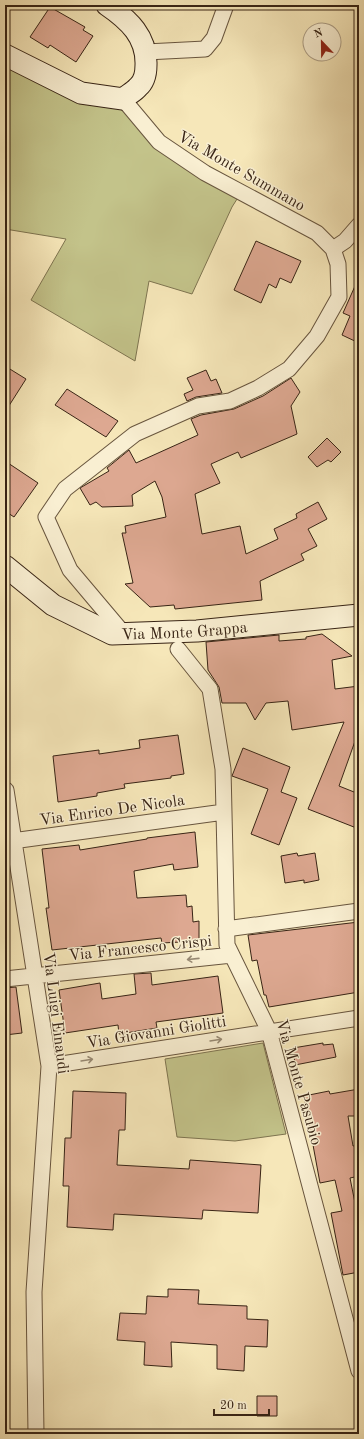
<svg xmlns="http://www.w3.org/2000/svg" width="364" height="1439" viewBox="0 0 364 1439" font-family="'Old Standard TT',serif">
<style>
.green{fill:#c3c38a;stroke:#7e7450}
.building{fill:#dda891;stroke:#382415}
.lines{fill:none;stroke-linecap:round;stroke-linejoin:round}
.street-casing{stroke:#68553e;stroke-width:17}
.secondary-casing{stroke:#382415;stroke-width:23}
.street{stroke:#f9efd2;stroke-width:15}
.secondary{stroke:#f9efd2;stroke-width:21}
.oneway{stroke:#988a74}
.labels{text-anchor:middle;stroke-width:3;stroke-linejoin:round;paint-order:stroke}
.street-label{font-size:16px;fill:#382415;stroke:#f9efd2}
</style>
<rect width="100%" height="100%" fill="#f6e7b9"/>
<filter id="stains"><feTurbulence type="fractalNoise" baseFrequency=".005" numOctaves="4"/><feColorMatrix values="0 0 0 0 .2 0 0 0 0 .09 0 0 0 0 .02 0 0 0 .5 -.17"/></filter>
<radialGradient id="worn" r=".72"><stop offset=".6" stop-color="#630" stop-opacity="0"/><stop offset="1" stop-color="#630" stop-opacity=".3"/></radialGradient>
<path class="green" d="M 5,56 L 124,100 L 158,141 L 244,188 L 232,207 L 192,294 L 149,281 L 135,361 L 31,300 L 66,239 L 5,229 Z
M 263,1043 L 286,1134 L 235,1141 L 177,1137 L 165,1059 Z"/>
<path class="building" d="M 50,7 L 85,27 L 83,30 L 93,36 L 76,62 L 50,45 L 48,48 L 30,37 Z
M 256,241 L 301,261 L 291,283 L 280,278 L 276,288 L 269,284 L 261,303 L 234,290 Z
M 359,277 L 359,343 L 342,335 L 350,316 L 343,313 Z
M 5,366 L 26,379 L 5,412 Z
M 206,370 L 211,381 L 216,379 L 222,393 L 196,397 L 187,401 L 184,394 L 193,390 L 187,378 Z
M 291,378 L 300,392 L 291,406 L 297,434 L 241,458 L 238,452 L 211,464 L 220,483 L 195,494 L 202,534 L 240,526 L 246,554 L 278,539 L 274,529 L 297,518 L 296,514 L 318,502 L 327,519 L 308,529 L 317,546 L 301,554 L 304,560 L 260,581 L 262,600 L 175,609 L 174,605 L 150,607 L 125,584 L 133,583 L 122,533 L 126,533 L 125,526 L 166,517 L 162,497 L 155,481 L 132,495 L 133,506 L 102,507 L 96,502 L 90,505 L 80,488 L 109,471 L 107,468 L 129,450 L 136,463 L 198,435 L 191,419 L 201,415 L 234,409 L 263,396 Z
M 67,389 L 118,421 L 106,437 L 55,405 Z
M 327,438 L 341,452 L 331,462 L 328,460 L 317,467 L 308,457 Z
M 5,461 L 38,483 L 14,517 L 5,511 Z
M 322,634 L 352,656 L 332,660 L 335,689 L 359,686 L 359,730 L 339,786 L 359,794 L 359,829 L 308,809 L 344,722 L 292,730 L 288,701 L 266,703 L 255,720 L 246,703 L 222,703 L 219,687 L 208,670 L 206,642 L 279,635 L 279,641 L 306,639 L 306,637 Z
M 178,735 L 184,774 L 171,776 L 171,778 L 124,784 L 125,788 L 97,793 L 97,796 L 58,802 L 53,756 L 99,750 L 99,754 L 140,748 L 139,740 Z
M 243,748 L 290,767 L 281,792 L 297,798 L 279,845 L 251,834 L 268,789 L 232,776 Z
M 195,832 L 198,867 L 174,870 L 173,864 L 134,871 L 137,898 L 186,895 L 187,907 L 192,906 L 193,922 L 199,921 L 199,941 L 162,943 L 161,938 L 52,950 L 46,908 L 49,908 L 42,849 L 79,845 L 80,850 L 147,839 L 147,838 Z
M 297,853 L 298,856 L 315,853 L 319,880 L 304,883 L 304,880 L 285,883 L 281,856 Z
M 359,922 L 359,992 L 269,1007 L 266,995 L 264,995 L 257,960 L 252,961 L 248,935 Z
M 151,973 L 152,985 L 218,976 L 223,1013 L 156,1022 L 157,1028 L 119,1034 L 118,1025 L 65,1033 L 59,990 L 100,983 L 102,999 L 136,994 L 134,974 Z
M 16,987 L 22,1033 L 5,1035 L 5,988 Z
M 323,1043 L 323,1045 L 333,1044 L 336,1057 L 295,1065 L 293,1048 Z
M 359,1089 L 359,1116 L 348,1116 L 353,1146 L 359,1145 L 359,1176 L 350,1178 L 356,1208 L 359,1207 L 359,1272 L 343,1275 L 331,1213 L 342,1211 L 335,1180 L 320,1183 L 304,1096 L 329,1091 L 330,1094 Z
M 73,1091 L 126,1093 L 125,1130 L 119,1130 L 117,1165 L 189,1169 L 190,1160 L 261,1165 L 258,1213 L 203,1210 L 202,1219 L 114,1214 L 113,1230 L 67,1227 L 69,1186 L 63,1186 L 65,1138 L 71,1138 Z
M 168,1289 L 199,1290 L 198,1304 L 247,1306 L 247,1319 L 268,1320 L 267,1347 L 245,1346 L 244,1371 L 217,1369 L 217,1345 L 171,1342 L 172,1367 L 144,1365 L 145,1342 L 117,1340 L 120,1313 L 146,1314 L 147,1296 L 168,1297 Z
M 257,1396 L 277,1396 L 277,1416 L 257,1416 Z"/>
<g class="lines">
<defs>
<path id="street" d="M 146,52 L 205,49 L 214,38 L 226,5
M 123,99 L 159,142 L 205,173 L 317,233 L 333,249 L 338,264 L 339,297 L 317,336 L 289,369 L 258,388 L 230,401 L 198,406 L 135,434 L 65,489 L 46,517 L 70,570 L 124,634
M 333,249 L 345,241 L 359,225
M 178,649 L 210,689 L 223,769 L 227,945 L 269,1031 L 359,1371
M 6,790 L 49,1066 L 34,1292 L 36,1434
M 5,842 L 224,812
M 226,929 L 359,911
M 5,979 L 232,955
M 49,1066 L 359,1018"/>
<g id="secondary">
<path d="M 5,55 L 81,93 L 123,99 C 127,95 134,92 138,87 C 144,82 146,73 146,65 C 147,37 129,20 107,5"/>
<path id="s1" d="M 5,566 L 53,605 L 112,634 L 197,631 L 359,615"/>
</g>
</defs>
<use href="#street" class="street-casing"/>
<use href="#secondary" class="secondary-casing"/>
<use href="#street" class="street"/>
<use href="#secondary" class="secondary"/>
</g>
<defs><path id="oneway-shaft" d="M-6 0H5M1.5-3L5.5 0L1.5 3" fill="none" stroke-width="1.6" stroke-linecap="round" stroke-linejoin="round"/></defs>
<g class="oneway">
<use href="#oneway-shaft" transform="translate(193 959) rotate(174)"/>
<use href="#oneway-shaft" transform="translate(216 1040) rotate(-9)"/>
<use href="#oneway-shaft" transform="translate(87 1060) rotate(-9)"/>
</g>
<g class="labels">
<g class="street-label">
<text transform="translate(242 170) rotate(30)" y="6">Via Monte Summano</text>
<text dy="6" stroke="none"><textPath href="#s1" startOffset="200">Via Monte Grappa</textPath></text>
<text transform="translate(112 809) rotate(-8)" y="6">Via Enrico De Nicola</text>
<text transform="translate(140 947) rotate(-6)" y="6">Via Francesco Crispi</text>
<text transform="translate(57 1013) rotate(83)" y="6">Via Luigi Einaudi</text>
<text transform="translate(156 1031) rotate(-9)" y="6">Via Giovanni Giolitti</text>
<text transform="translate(300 1082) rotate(74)" y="6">Via Monte Pasubio</text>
</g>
</g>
<rect width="364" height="1439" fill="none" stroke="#f6e7b9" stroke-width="20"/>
<rect x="6" y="6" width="352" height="1427" fill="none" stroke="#382415" stroke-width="2"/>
<rect x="10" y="10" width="344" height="1419" fill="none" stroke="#382415"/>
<g transform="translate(322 42) rotate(338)"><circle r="19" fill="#f9efd2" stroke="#ac9e86"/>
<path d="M0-3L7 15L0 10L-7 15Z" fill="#8f2418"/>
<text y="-6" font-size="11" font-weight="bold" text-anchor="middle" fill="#382415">N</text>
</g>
<path d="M214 1409v6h55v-6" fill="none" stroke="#382415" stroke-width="2"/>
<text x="220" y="1409" font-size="12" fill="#382415" stroke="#f9efd2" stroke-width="3" paint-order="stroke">20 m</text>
<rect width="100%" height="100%" filter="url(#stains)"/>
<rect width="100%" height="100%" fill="url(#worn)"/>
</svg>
